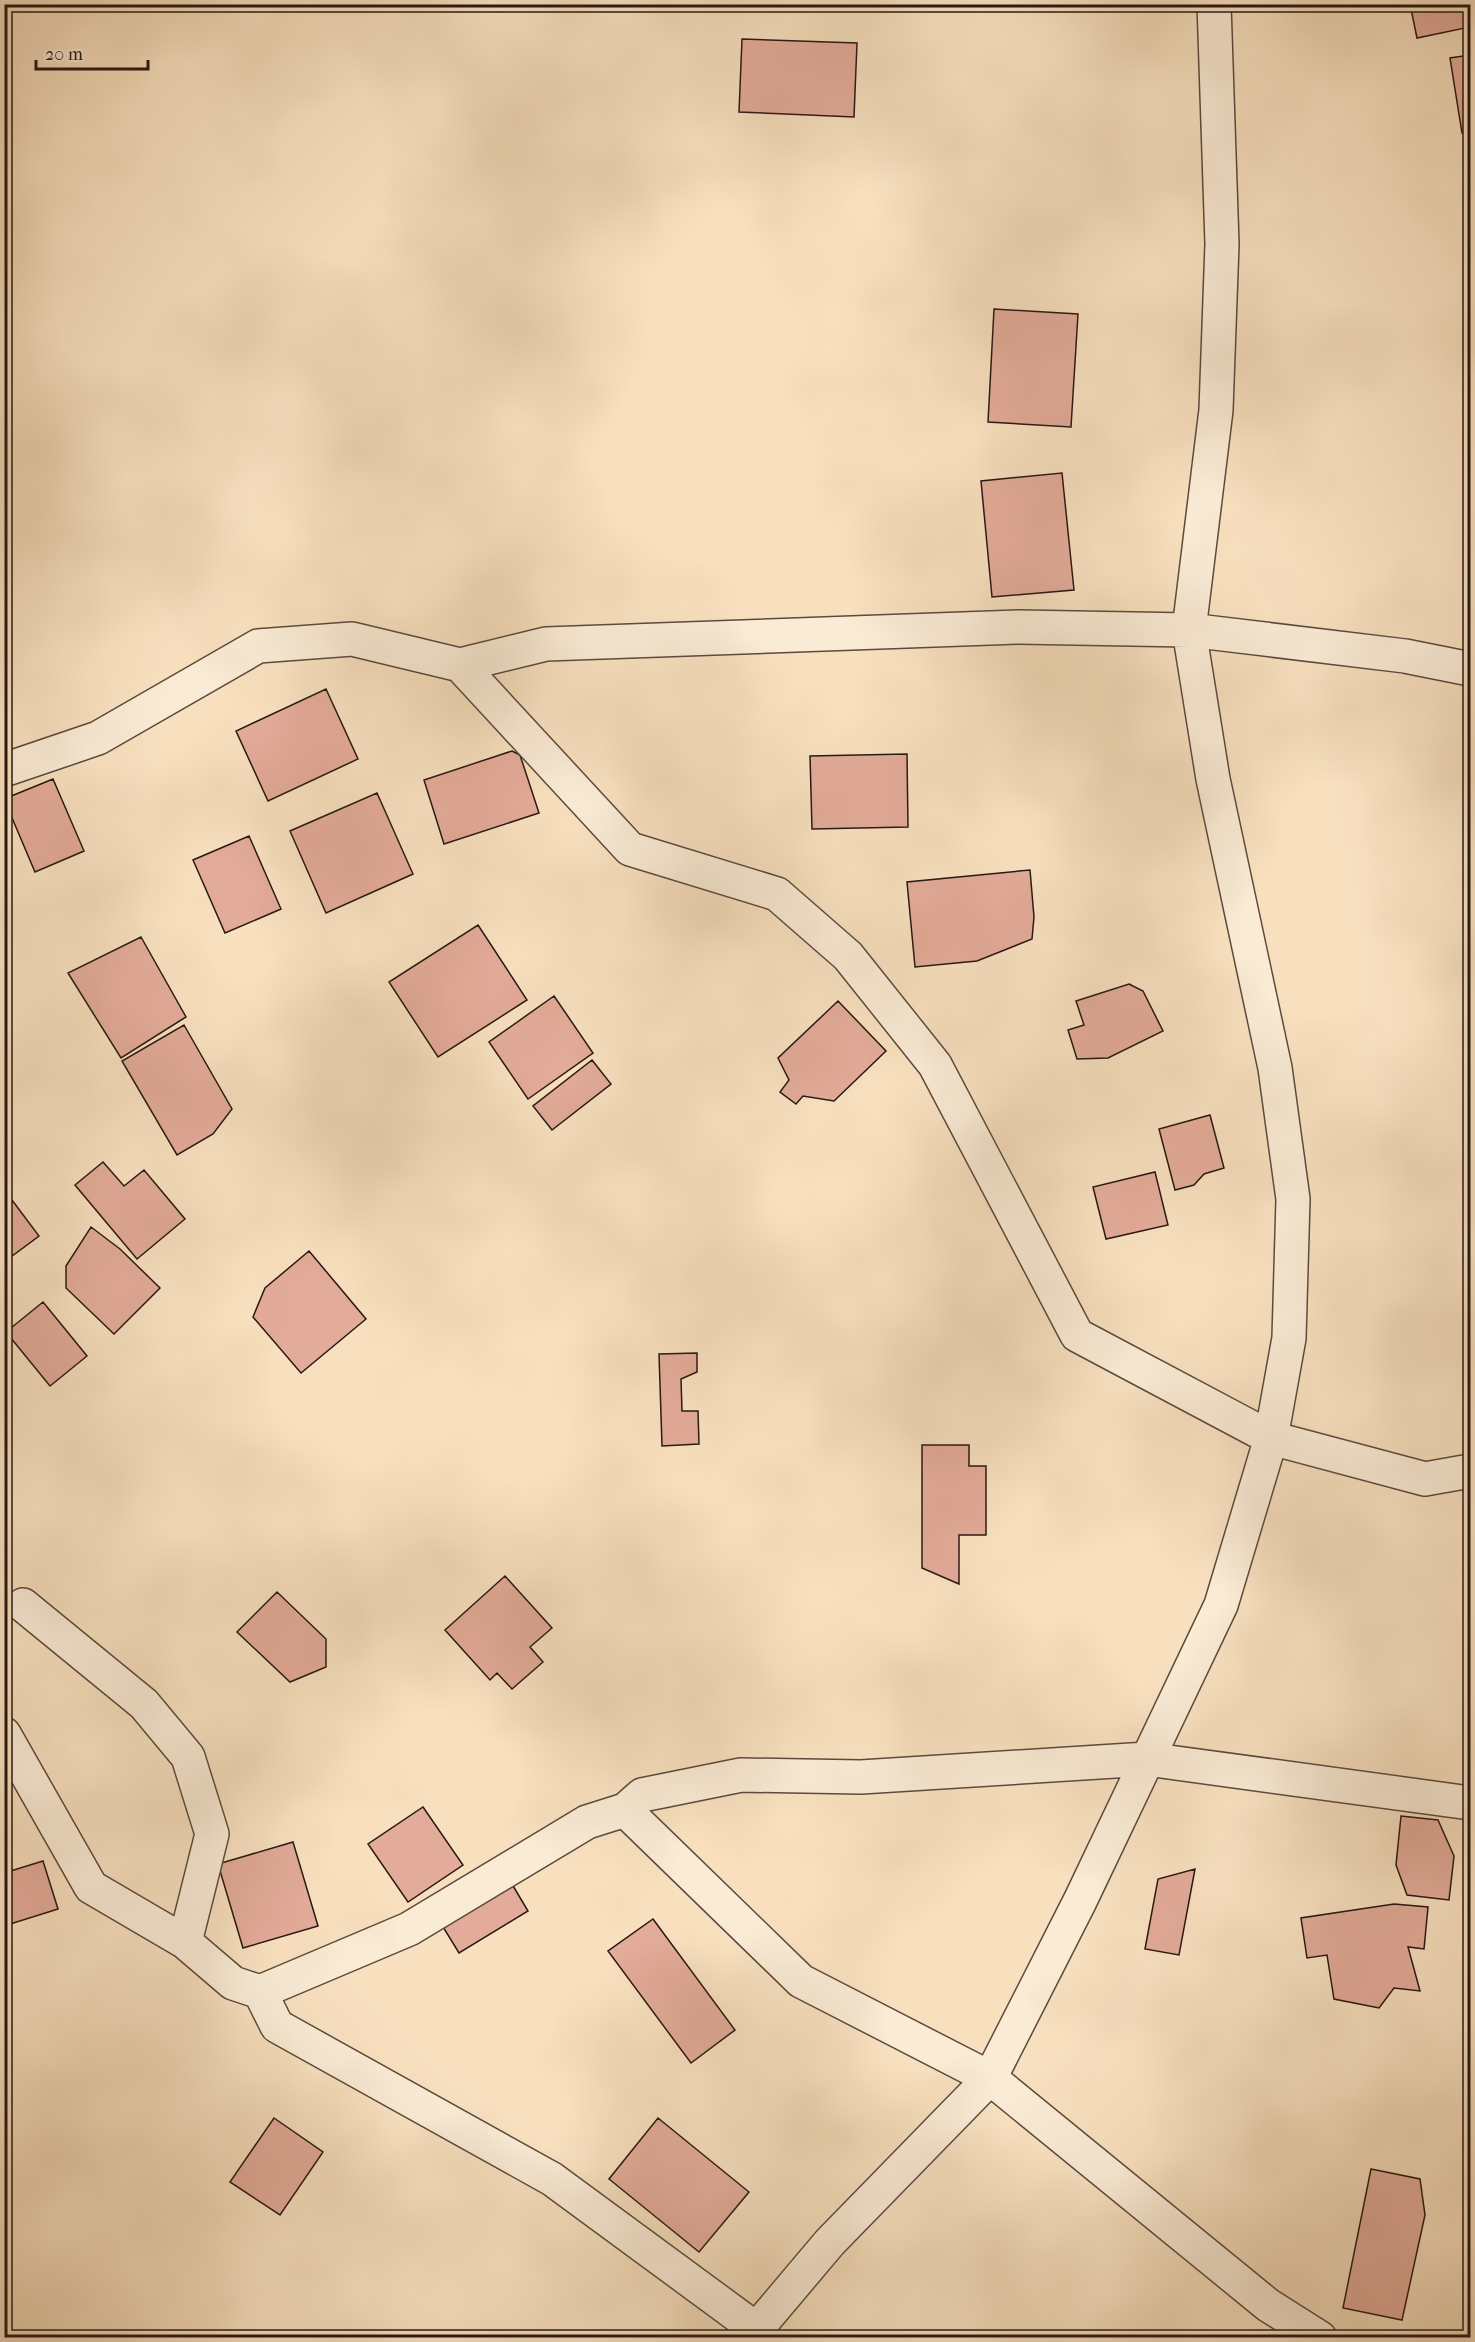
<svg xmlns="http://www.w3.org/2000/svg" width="1475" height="2342" viewBox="0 0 1475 2342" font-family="'IM FELL French Canon',serif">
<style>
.building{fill:#e3ab99;stroke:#271812;stroke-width:1.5}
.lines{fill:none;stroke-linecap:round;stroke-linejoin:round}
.street-casing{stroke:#5b4a3d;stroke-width:36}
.street{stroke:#faebd5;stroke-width:33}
</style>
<rect width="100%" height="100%" fill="#f8e0bf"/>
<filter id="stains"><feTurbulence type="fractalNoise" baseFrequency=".00333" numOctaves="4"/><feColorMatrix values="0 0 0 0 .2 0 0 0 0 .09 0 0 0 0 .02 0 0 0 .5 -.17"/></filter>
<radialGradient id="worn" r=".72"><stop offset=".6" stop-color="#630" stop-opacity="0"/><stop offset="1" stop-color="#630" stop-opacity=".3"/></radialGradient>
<path class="building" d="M 1410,4 L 1470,4 L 1470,27 L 1417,38 Z
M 742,39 L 857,43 L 854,117 L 739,112 Z
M 1470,55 L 1470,132 L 1462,133 L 1450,58 Z
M 994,309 L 1078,314 L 1071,427 L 988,422 Z
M 1062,473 L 1074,590 L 992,597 L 981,481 Z
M 326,689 L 358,759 L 268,801 L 236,731 Z
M 512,751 L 520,755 L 539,813 L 444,844 L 424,780 Z
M 907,754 L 908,827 L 812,829 L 810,756 Z
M 53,779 L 84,851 L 35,872 L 4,799 Z
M 377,793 L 413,874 L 326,913 L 290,831 Z
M 249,836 L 281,909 L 225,933 L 193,860 Z
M 1030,870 L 1034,917 L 1032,939 L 977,961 L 915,967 L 907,882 Z
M 478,925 L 527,1000 L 438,1057 L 389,982 Z
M 141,937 L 186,1017 L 121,1058 L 68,973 Z
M 1129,984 L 1143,991 L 1163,1031 L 1108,1058 L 1077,1059 L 1068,1030 L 1084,1025 L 1076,1001 Z
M 554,996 L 593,1053 L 528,1099 L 489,1042 Z
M 838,1001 L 886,1051 L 834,1101 L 803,1096 L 796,1104 L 780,1092 L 789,1080 L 778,1058 Z
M 184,1025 L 232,1109 L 213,1134 L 177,1155 L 122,1061 Z
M 592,1060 L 611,1084 L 552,1130 L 533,1106 Z
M 1210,1115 L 1224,1168 L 1204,1174 L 1194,1185 L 1175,1190 L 1159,1129 Z
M 103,1162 L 124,1186 L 144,1170 L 185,1219 L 137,1259 L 75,1185 Z
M 1155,1172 L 1168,1225 L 1106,1239 L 1093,1187 Z
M 12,1200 L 39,1236 L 4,1262 L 4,1205 Z
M 91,1227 L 120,1249 L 160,1288 L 114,1334 L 66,1288 L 66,1266 Z
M 309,1251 L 366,1319 L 301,1373 L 253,1317 L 265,1288 Z
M 43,1302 L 87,1356 L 50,1386 L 6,1332 Z
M 697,1353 L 697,1372 L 681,1379 L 682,1411 L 698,1411 L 699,1444 L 662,1446 L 659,1354 Z
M 922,1445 L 969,1445 L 969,1466 L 986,1466 L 986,1535 L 959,1535 L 959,1584 L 922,1568 Z
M 505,1576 L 552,1628 L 530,1647 L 543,1662 L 512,1689 L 497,1673 L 490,1680 L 445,1630 Z
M 277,1592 L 326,1639 L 326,1667 L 290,1682 L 237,1632 Z
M 423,1807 L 463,1865 L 408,1902 L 368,1844 Z
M 1401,1816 L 1438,1820 L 1454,1856 L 1449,1900 L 1407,1895 L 1396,1865 Z
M 293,1842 L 318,1926 L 243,1948 L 218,1864 Z
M 43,1861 L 58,1909 L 4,1926 L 4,1873 Z
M 1195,1869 L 1179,1955 L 1145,1949 L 1158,1879 Z
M 509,1879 L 528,1911 L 459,1953 L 440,1922 Z
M 1394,1904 L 1428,1907 L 1424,1949 L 1408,1947 L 1420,1991 L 1394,1988 L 1379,2008 L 1334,1999 L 1327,1955 L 1307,1958 L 1301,1918 Z
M 653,1919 L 735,2030 L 691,2063 L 608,1951 Z
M 274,2118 L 323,2152 L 280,2215 L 230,2182 Z
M 658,2118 L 749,2192 L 699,2252 L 609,2179 Z
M 1371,2169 L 1420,2179 L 1425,2215 L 1402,2320 L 1343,2308 Z"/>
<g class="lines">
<defs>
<path id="street" d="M 460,665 L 630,849 L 777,894 L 848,956 L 935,1065 L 1077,1335 L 1271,1438 L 1425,1479 L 1470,1471
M 4,770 L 98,738 L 258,646 L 352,639 L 460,665 L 546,644 L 1018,627 L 1189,630 L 1405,656 L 1470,669
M 23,1605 L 144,1704 L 188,1757 L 212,1834 L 185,1942
M 4,1734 L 91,1887 L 185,1942 L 233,1983 L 260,1992 L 409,1929 L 587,1822 L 625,1810 L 642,1795 L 741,1775 L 861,1777 L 1147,1759 L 1470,1803
M 625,1810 L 801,1981 L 990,2078 L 1268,2305 L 1320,2338
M 260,1992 L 277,2026 L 552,2179 L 756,2329
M 749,2338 L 830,2242 L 990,2078 L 1080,1901 L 1221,1605 L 1271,1438 L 1289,1338 L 1293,1199 L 1275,1068 L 1213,779 L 1189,630 L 1216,410 L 1222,244 L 1214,4"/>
</defs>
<use href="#street" class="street-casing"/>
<use href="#street" class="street"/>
</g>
<rect width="1475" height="2342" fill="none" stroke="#f8e0bf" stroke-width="24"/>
<rect x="6" y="6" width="1463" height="2330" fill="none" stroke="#271812" stroke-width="3"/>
<rect x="12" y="12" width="1451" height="2318" fill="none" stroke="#271812" stroke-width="1.5"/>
<path d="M36 60v9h112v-9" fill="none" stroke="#271812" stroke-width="3"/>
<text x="45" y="60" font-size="18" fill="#271812" stroke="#faebd5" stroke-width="4.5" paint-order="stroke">20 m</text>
<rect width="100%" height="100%" filter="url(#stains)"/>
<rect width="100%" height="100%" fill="url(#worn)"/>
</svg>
